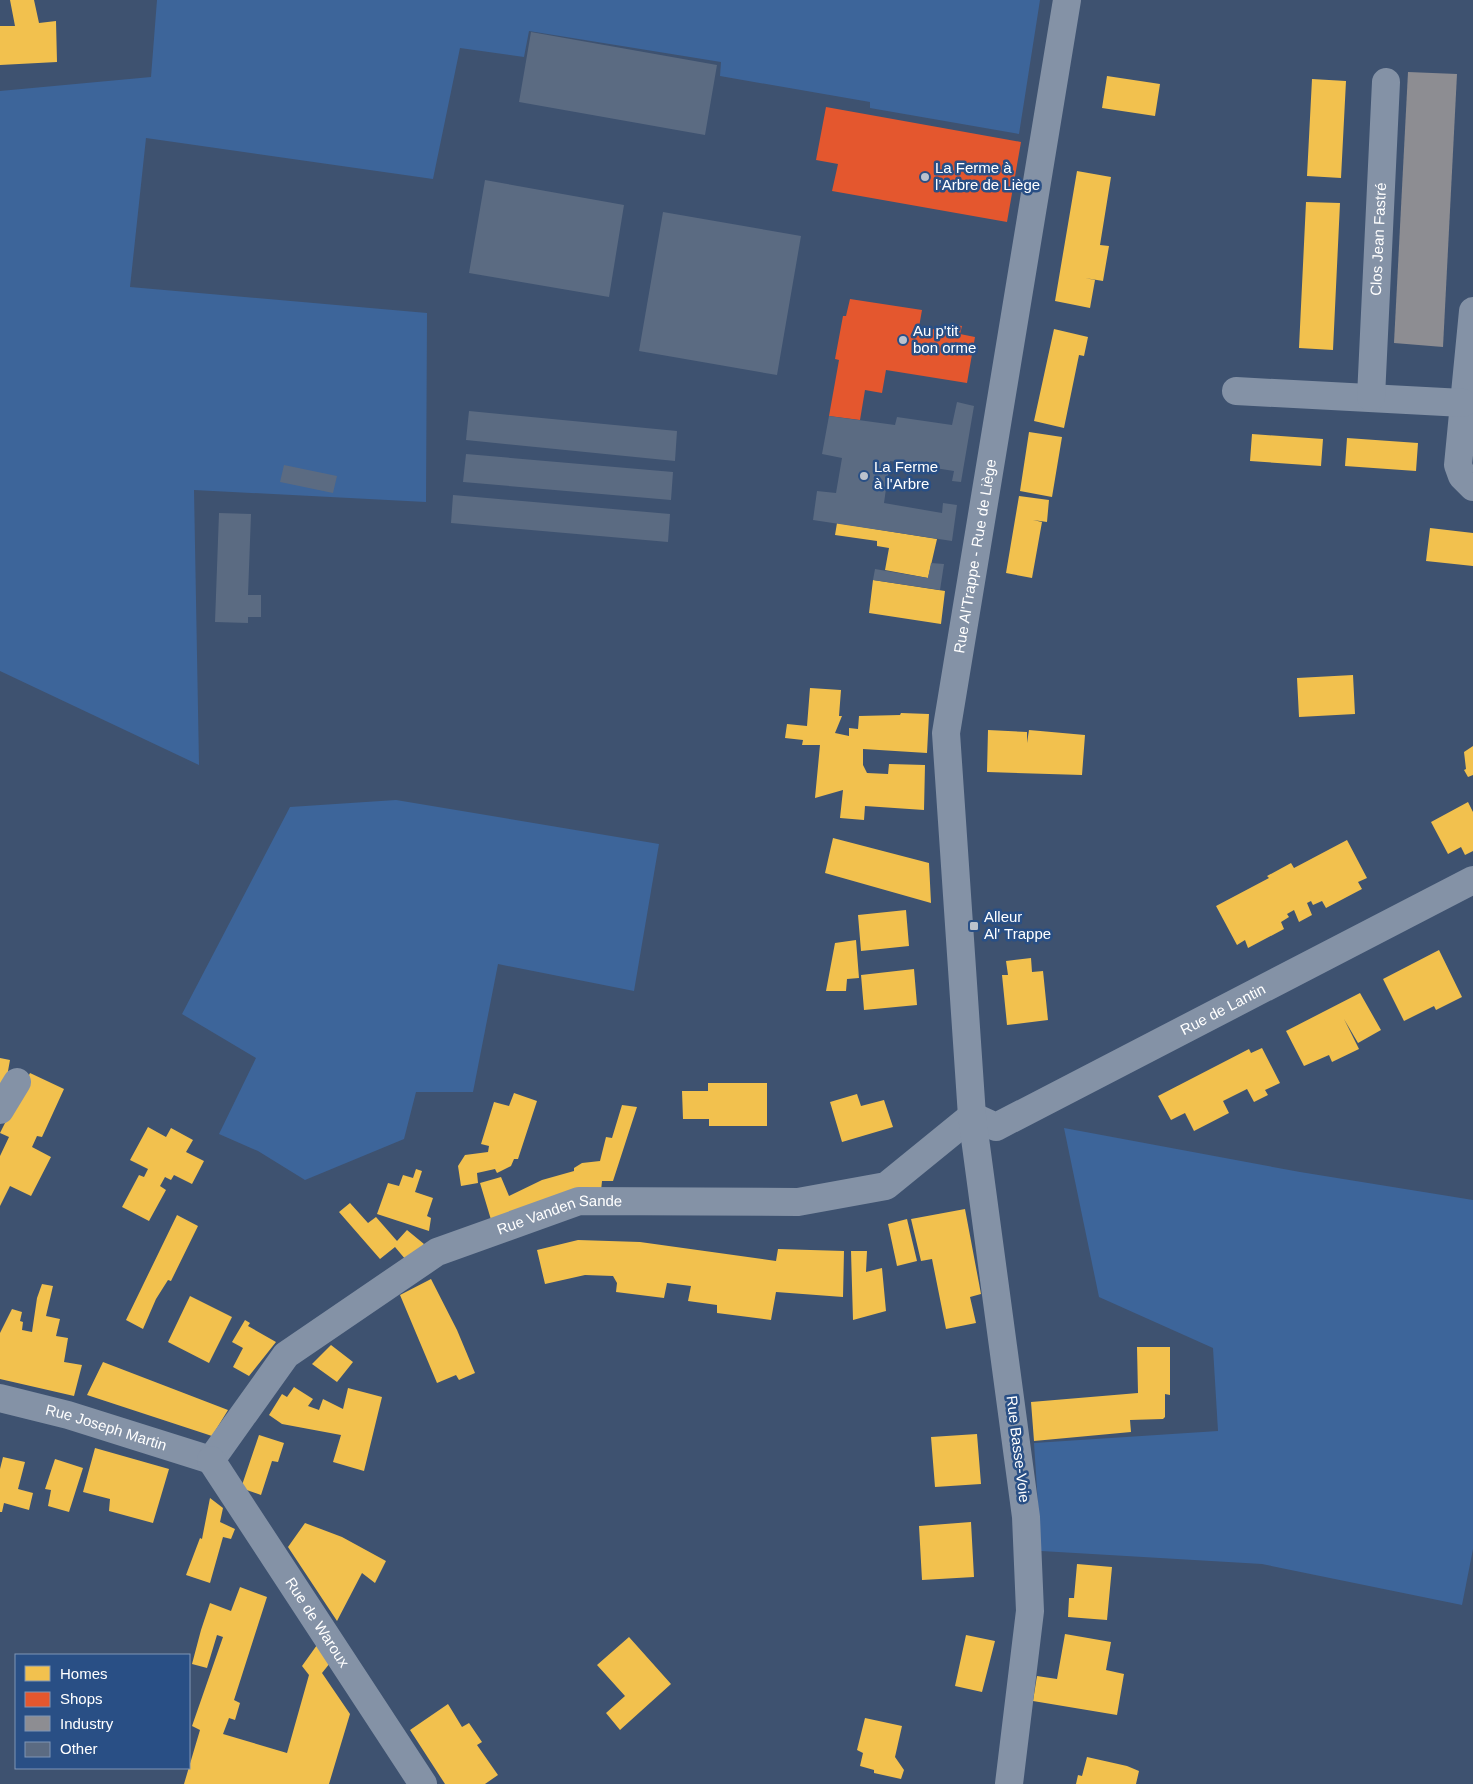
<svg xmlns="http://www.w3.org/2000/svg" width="1473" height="1784" viewBox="0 0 1473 1784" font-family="Helvetica,sans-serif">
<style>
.green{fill:#3d659a}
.homes{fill:#f2c14e}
.shops{fill:#e4572e}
.industry{fill:#8d8d92}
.building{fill:#5b6b82}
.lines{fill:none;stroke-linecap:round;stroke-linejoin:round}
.minor{stroke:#8492a6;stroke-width:28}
.poi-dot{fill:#bbc2cd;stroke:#294f85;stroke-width:2}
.labels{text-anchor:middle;stroke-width:5;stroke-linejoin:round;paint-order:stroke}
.poi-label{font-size:15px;fill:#fff;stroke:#294f85;text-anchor:start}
.street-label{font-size:15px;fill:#fff;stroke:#294f85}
</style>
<rect width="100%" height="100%" fill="#3e5270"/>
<path class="green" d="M 157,0 L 1040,0 L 1019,134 L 870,108 L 870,102 L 720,76 L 721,62 L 529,31 L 524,57 L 460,48 L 433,179 L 146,138 L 130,287 L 427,313 L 426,502 L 194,490 L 199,765 L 0,671 L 0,91 L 151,77 Z
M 396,800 L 659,844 L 634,991 L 498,964 L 473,1092 L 416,1092 L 404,1139 L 305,1180 L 258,1151 L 219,1134 L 256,1058 L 182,1014 L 290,807 Z
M 1064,1128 L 1300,1172 L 1473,1200 L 1473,1549 L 1462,1605 L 1262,1564 L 1041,1551 L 1034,1443 L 1218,1431 L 1213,1348 L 1099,1297 Z"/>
<path class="homes" d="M 10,0 L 34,0 L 39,23 L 56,21 L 57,62 L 0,65 L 0,26 L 15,26 Z
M 1107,76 L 1160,84 L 1155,116 L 1102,108 Z
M 1312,79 L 1346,81 L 1341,178 L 1307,176 Z
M 1077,171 L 1111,177 L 1100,245 L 1109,246 L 1103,281 L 1085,278 L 1095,280 L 1090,308 L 1055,301 Z
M 1306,202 L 1340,203 L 1333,350 L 1299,348 Z
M 1054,329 L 1088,337 L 1084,356 L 1079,355 L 1064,428 L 1034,421 Z
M 1029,432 L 1062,437 L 1052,497 L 1020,491 Z
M 1252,434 L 1323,439 L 1321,466 L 1250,461 Z
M 1347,438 L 1418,443 L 1416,471 L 1345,466 Z
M 1019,496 L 1049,500 L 1047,522 L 1033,520 L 1042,522 L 1032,578 L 1006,573 Z
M 837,523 L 937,539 L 928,578 L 885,570 L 889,548 L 877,546 L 877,541 L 835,535 Z
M 1430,528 L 1473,533 L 1473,566 L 1426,561 Z
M 873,580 L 945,591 L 941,624 L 869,613 Z
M 1353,675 L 1355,714 L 1299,717 L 1297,678 Z
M 810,688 L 841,690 L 839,716 L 842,716 L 835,733 L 849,736 L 849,728 L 858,729 L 859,716 L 900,715 L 901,713 L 929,714 L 927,753 L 863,749 L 863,765 L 867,773 L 888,774 L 889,764 L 925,765 L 924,810 L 865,806 L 864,820 L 840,818 L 843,790 L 815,798 L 820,745 L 802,745 L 803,740 L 785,738 L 787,724 L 807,726 Z
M 988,730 L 1027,732 L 1027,743 L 1029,730 L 1085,735 L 1082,775 L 987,772 Z
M 1473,746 L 1473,775 L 1468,777 L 1464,770 L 1466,769 L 1464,752 Z
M 1468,802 L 1473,812 L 1473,851 L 1465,855 L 1461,847 L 1448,854 L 1431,822 Z
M 833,838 L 929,863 L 931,903 L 825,873 Z
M 1347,840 L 1367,878 L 1358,882 L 1362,889 L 1326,908 L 1322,901 L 1313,905 L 1311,901 L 1307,903 L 1312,915 L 1299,922 L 1294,910 L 1287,914 L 1289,917 L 1281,922 L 1284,929 L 1248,948 L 1245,940 L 1237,945 L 1216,906 L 1269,878 L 1267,876 L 1291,863 L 1294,868 Z
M 906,910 L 909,946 L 861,951 L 858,915 Z
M 856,940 L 859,978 L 847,979 L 846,991 L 826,991 L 835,943 Z
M 1439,950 L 1462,997 L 1436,1010 L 1434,1006 L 1404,1021 L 1383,979 Z
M 1031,958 L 1032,972 L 1043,971 L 1048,1020 L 1007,1025 L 1002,975 L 1008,975 L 1006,961 Z
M 914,969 L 917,1005 L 864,1010 L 861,975 Z
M 1360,993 L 1381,1030 L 1358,1043 L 1344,1019 L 1359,1049 L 1332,1062 L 1329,1055 L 1304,1066 L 1286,1031 Z
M 1262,1048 L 1280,1083 L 1265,1090 L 1268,1095 L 1254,1102 L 1247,1089 L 1223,1101 L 1229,1113 L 1194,1131 L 1185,1113 L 1171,1120 L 1158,1096 L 1249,1049 L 1251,1053 Z
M 0,1058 L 10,1060 L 4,1093 L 0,1092 Z
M 30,1073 L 64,1089 L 42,1137 L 37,1136 L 32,1147 L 51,1157 L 31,1196 L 10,1186 L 0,1206 L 0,1156 L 9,1137 L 0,1133 Z
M 708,1083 L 767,1083 L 767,1126 L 709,1126 L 709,1119 L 683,1119 L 682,1091 L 708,1091 Z
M 514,1093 L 537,1101 L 518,1159 L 514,1159 L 511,1166 L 497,1173 L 495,1169 L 477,1173 L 478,1183 L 461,1186 L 458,1166 L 465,1155 L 488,1152 L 489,1146 L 481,1144 L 494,1102 L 509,1106 Z
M 857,1094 L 861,1106 L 884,1100 L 893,1127 L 842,1142 L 830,1102 Z
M 622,1105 L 637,1107 L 613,1181 L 602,1181 L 601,1191 L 492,1223 L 480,1183 L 501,1177 L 509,1196 L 542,1180 L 574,1171 L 574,1168 L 582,1163 L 600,1161 L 606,1137 L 612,1138 Z
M 148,1127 L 166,1137 L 171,1128 L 193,1140 L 186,1152 L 204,1161 L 192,1184 L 174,1175 L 171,1180 L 165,1177 L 160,1186 L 166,1190 L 149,1221 L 122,1207 L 139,1175 L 144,1177 L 148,1169 L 130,1160 Z
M 416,1169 L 422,1171 L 415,1192 L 433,1198 L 427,1216 L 431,1218 L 429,1231 L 377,1214 L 388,1183 L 399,1186 L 403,1175 L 413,1178 Z
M 350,1203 L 368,1223 L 376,1217 L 397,1241 L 407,1230 L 424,1244 L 419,1252 L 406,1260 L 395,1247 L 380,1259 L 339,1212 Z
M 965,1209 L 981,1294 L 970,1297 L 976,1323 L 946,1329 L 932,1259 L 921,1261 L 911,1219 Z
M 177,1215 L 198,1226 L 171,1281 L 168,1280 L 156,1299 L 143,1329 L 126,1320 Z
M 907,1219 L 917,1261 L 897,1266 L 888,1224 Z
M 578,1240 L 640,1242 L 776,1261 L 778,1249 L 844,1251 L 843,1297 L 776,1292 L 771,1320 L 717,1313 L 717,1305 L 688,1301 L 691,1286 L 667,1283 L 664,1298 L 616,1292 L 617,1283 L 613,1276 L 585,1275 L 545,1284 L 537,1250 Z
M 851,1251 L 867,1251 L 866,1272 L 882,1268 L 886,1311 L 853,1320 Z
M 431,1279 L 457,1330 L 475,1373 L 459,1380 L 456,1375 L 437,1383 L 400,1295 Z
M 42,1284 L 53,1286 L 46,1316 L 60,1319 L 56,1336 L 68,1338 L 64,1362 L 82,1365 L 74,1396 L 0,1379 L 0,1333 L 12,1309 L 22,1312 L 20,1321 L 23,1322 L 22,1330 L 32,1332 L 37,1298 Z
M 190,1296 L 232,1317 L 209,1363 L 168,1342 Z
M 245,1320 L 250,1323 L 248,1326 L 276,1342 L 249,1376 L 233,1367 L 243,1348 L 232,1342 Z
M 331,1345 L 353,1362 L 337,1382 L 312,1364 Z
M 1137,1347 L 1170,1347 L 1170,1395 L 1165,1394 L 1165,1417 L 1163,1419 L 1130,1420 L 1131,1432 L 1034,1441 L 1031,1402 L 1138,1393 Z
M 103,1362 L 228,1410 L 212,1436 L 87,1395 Z
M 294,1387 L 313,1399 L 308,1406 L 319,1410 L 323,1399 L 343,1409 L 348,1388 L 382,1397 L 364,1471 L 333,1462 L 341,1435 L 282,1424 L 269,1415 L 282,1394 L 287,1397 Z
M 977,1434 L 981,1484 L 935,1487 L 931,1437 Z
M 259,1435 L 284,1443 L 278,1462 L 272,1461 L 261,1495 L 241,1488 Z
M 95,1448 L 169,1469 L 153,1523 L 109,1511 L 110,1499 L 83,1492 Z
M 3,1457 L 25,1462 L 18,1489 L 33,1493 L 29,1510 L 4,1503 L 2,1512 L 0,1512 L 0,1469 Z
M 55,1459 L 83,1468 L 69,1512 L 48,1506 L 51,1490 L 45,1489 Z
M 210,1498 L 223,1508 L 220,1522 L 235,1529 L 231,1539 L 223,1537 L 210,1583 L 186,1575 L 200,1538 L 202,1539 Z
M 971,1522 L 974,1577 L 922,1580 L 919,1526 Z
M 305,1523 L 342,1537 L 386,1561 L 375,1583 L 362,1573 L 337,1621 L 288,1547 Z
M 1077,1564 L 1112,1567 L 1107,1620 L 1068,1617 L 1069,1598 L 1074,1598 Z
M 240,1587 L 267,1597 L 234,1700 L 240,1703 L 235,1720 L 229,1718 L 223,1734 L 287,1753 L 309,1675 L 302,1666 L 317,1645 L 330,1663 L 322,1673 L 350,1714 L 329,1784 L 184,1784 L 200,1730 L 192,1726 L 223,1637 L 217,1635 L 207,1668 L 192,1664 L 201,1630 L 210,1603 L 231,1611 Z
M 1065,1634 L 1111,1642 L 1106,1670 L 1124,1674 L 1117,1715 L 1033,1701 L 1037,1676 L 1057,1679 Z
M 966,1635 L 995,1641 L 982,1692 L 955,1686 Z
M 629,1637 L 671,1684 L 620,1730 L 606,1713 L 625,1696 L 597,1665 Z
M 448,1704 L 462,1727 L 469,1723 L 482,1742 L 477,1745 L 498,1775 L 485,1784 L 445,1784 L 410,1730 Z
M 865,1718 L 902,1726 L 895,1757 L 904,1770 L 901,1779 L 874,1773 L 874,1770 L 860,1766 L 863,1753 L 857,1750 Z
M 1087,1757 L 1127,1766 L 1139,1771 L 1136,1784 L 1076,1784 L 1078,1775 L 1082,1776 Z"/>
<path class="shops" d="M 826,107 L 1021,142 L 1007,222 L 832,191 L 838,164 L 816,160 Z
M 850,299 L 922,310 L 919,327 L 945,331 L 946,324 L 962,326 L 960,334 L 975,337 L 967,383 L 886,370 L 882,393 L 865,390 L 860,420 L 829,416 L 839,360 L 835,359 L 843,316 L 846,316 Z"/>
<path class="industry" d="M 1408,72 L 1457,74 L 1443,347 L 1394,343 Z"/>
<path class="building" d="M 531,32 L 717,65 L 705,135 L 519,102 Z
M 485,180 L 624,205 L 609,297 L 469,273 Z
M 663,212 L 801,236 L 777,375 L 639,351 Z
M 957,402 L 974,406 L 961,482 L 952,481 L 954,471 L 890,461 L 884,503 L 942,513 L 943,503 L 957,505 L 952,541 L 813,520 L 817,491 L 836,493 L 842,458 L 822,454 L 829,416 L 895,425 L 897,417 L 952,425 Z
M 469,411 L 677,431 L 675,461 L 466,440 Z
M 466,454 L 673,472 L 671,500 L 463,482 Z
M 284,465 L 337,476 L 333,493 L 280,482 Z
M 453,495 L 670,514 L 668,542 L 451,523 Z
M 219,513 L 251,514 L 248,595 L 261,595 L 261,617 L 248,617 L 248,623 L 215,622 Z
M 931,563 L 944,564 L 940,590 L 873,580 L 875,569 L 928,578 Z"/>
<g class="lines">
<g class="minor">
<path d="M 1473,311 L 1458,465 L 1462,476 L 1473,487"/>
<path d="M 1236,391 L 1463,403"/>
<path id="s1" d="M 1371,397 L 1386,82"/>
<path d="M 0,1110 L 17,1082"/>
<path id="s2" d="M 972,1116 L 996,1127 L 1473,880"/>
<path id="s3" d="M 0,1398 L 68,1415 L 211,1460"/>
<path id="s4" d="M 211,1460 L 286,1355 L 437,1252 L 579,1201 L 798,1202 L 886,1186 L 972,1116"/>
<path id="s5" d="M 211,1460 L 423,1784"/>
<path id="s6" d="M 1009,1784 L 1030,1611 L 1026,1517 L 972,1116 L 946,733 L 1067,0"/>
</g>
</g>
<g class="poi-dot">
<circle cx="925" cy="177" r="5"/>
<circle cx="903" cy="340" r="5"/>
<circle cx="864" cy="476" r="5"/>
<rect x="969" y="921" width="10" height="10" rx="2.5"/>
</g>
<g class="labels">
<g class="poi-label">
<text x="935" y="173">La Ferme à<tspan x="935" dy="17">l’Arbre de Liège</tspan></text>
<text x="913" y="336">Au p'tit<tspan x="913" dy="17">bon orme</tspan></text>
<text x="874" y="472">La Ferme<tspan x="874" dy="17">à l'Arbre</tspan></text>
<text x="984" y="922">Alleur<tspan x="984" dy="17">Al' Trappe</tspan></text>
</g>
<g class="street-label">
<text dy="5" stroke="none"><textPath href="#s1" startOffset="158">Clos Jean Fastré</textPath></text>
<text dy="5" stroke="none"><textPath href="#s6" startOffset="1236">Rue Al'Trappe - Rue de Liège</textPath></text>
<text dy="5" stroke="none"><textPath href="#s2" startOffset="282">Rue de Lantin</textPath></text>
<text dy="5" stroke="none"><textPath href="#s4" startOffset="441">Rue Vanden Sande</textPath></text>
<text dy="5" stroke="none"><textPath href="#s3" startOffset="110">Rue Joseph Martin</textPath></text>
<text transform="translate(1018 1449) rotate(83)" y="5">Rue Basse-Voie</text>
<text dy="5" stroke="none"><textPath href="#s5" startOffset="194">Rue de Waroux</textPath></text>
</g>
</g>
<rect x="15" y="1654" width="175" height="115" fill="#294f85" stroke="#7f95b6"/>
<rect x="25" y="1666" width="25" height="15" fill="#f2c14e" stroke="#7f95b6"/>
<text x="60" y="1679" font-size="15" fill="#ffffff">Homes</text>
<rect x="25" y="1692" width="25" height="15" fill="#e4572e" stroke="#7f95b6"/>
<text x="60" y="1704" font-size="15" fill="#ffffff">Shops</text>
<rect x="25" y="1716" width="25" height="15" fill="#8d8d92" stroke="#7f95b6"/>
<text x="60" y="1729" font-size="15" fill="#ffffff">Industry</text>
<rect x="25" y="1742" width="25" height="15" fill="#5b6b82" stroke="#7f95b6"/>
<text x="60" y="1754" font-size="15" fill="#ffffff">Other</text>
</svg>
